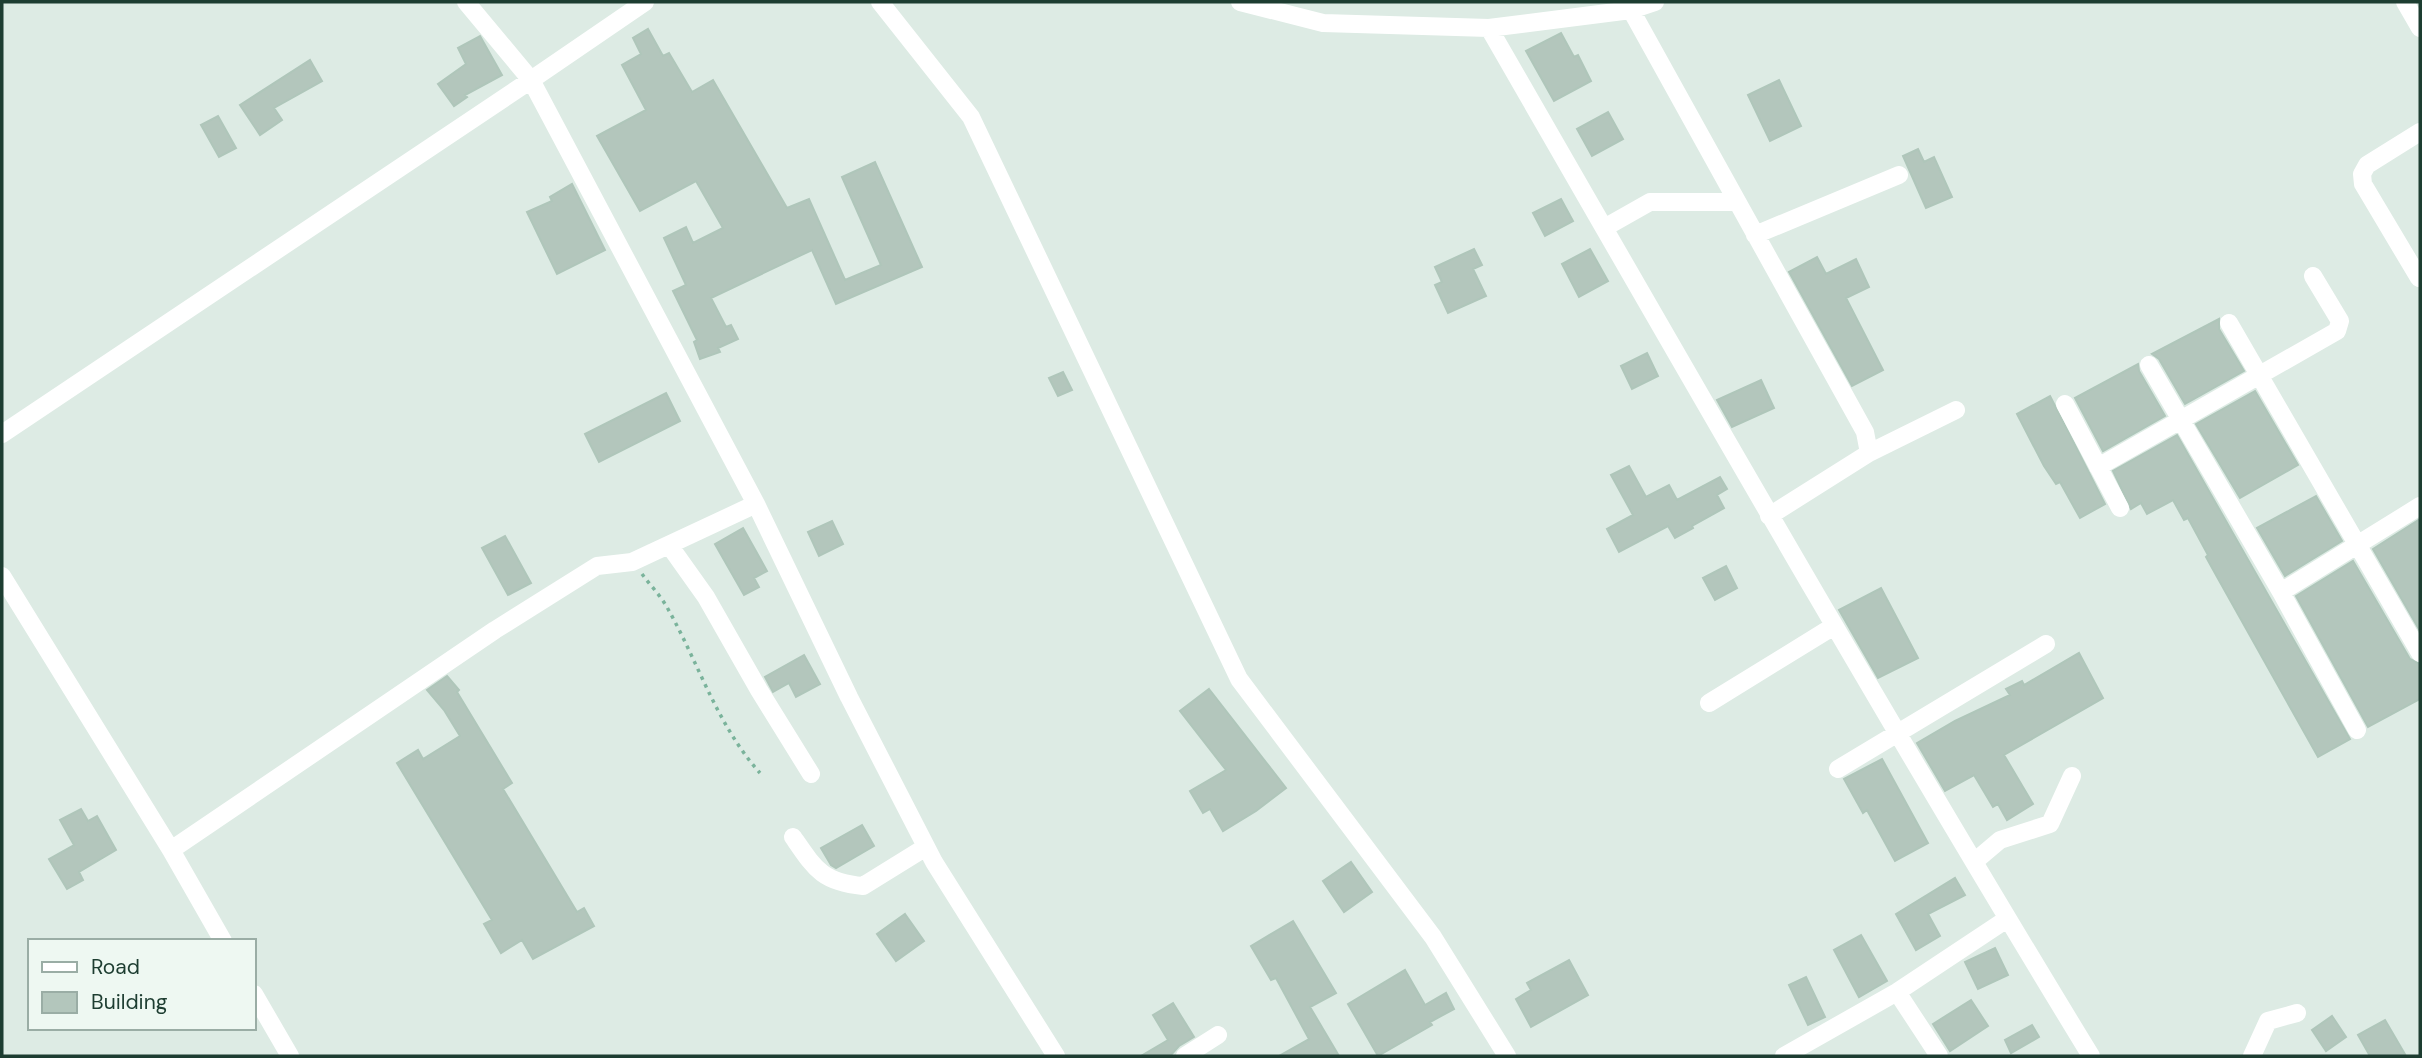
<svg xmlns="http://www.w3.org/2000/svg" width="2422" height="1058" viewBox="0 0 2422 1058" font-family="'DM Sans',sans-serif">
<style>
.building{fill:#b3c6bc;stroke:#afc6ba;stroke-width:2}
.lines{fill:none;stroke-linecap:round;stroke-linejoin:round}
.path{stroke:#7ab39b;stroke-width:3.5;stroke-dasharray:3.5 5;stroke-linecap:butt}
.minor{stroke:#fff;stroke-width:18}
</style>
<rect width="100%" height="100%" fill="#ddebe4"/>
<path class="building" d="M 648,29 L 663,56 L 669,53 L 692,92 L 713,80 L 787,208 L 809,199 L 845,280 L 881,265 L 842,177 L 875,162 L 922,267 L 836,304 L 812,250 L 711,298 L 726,327 L 731,325 L 738,339 L 718,348 L 720,352 L 700,359 L 694,342 L 697,340 L 673,291 L 686,285 L 664,238 L 686,227 L 693,243 L 723,228 L 696,181 L 640,211 L 597,136 L 646,110 L 622,65 L 641,54 L 633,38 Z
M 1561,33 L 1574,57 L 1578,55 L 1591,81 L 1554,101 L 1526,51 Z
M 480,36 L 502,75 L 465,95 L 467,97 L 454,106 L 438,84 L 466,64 L 458,48 Z
M 310,60 L 322,81 L 274,108 L 282,120 L 260,135 L 240,105 Z
M 1779,80 L 1801,126 L 1770,141 L 1748,95 Z
M 1608,112 L 1623,139 L 1592,156 L 1577,129 Z
M 218,116 L 236,148 L 219,157 L 201,125 Z
M 1918,149 L 1924,162 L 1934,157 L 1952,197 L 1926,208 L 1903,156 Z
M 572,184 L 605,250 L 557,274 L 527,212 L 552,201 L 550,197 Z
M 1561,199 L 1573,221 L 1545,236 L 1533,213 Z
M 1474,249 L 1482,265 L 1473,269 L 1486,296 L 1448,313 L 1435,285 L 1442,282 L 1435,267 Z
M 1590,249 L 1608,281 L 1579,297 L 1562,264 Z
M 1817,257 L 1826,274 L 1856,259 L 1869,287 L 1846,298 L 1883,370 L 1852,386 L 1789,272 Z
M 2219,319 L 2219,329 L 2244,371 L 2185,404 L 2159,359 L 2152,354 Z
M 1647,353 L 1658,376 L 1632,389 L 1621,366 Z
M 2138,364 L 2139,371 L 2165,416 L 2103,451 L 2075,398 Z
M 1063,372 L 1072,390 L 1058,396 L 1049,378 Z
M 1761,380 L 1774,408 L 1732,427 L 1717,400 Z
M 2255,391 L 2298,465 L 2240,498 L 2196,424 Z
M 666,393 L 680,421 L 599,462 L 585,434 Z
M 2050,396 L 2105,504 L 2080,518 L 2060,482 L 2056,484 L 2044,466 L 2017,414 Z
M 2177,435 L 2350,739 L 2318,757 L 2216,575 L 2206,557 L 2208,555 L 2188,518 L 2184,520 L 2173,500 L 2147,514 L 2141,503 L 2131,509 L 2113,471 Z
M 1629,466 L 1646,497 L 1669,485 L 1677,500 L 1720,477 L 1727,489 L 1717,495 L 1724,508 L 1692,526 L 1693,528 L 1675,538 L 1668,526 L 1619,552 L 1607,529 L 1633,515 L 1611,475 Z
M 2316,496 L 2342,541 L 2285,576 L 2257,528 Z
M 2420,519 L 2420,631 L 2373,549 Z
M 832,521 L 843,544 L 819,556 L 808,532 Z
M 743,528 L 767,571 L 754,578 L 759,587 L 744,595 L 715,544 Z
M 505,536 L 531,583 L 508,595 L 482,548 Z
M 2353,561 L 2410,659 L 2420,664 L 2420,699 L 2368,727 L 2296,596 Z
M 1726,566 L 1737,588 L 1715,600 L 1703,578 Z
M 1881,588 L 1918,658 L 1878,678 L 1839,610 Z
M 2079,653 L 2103,698 L 2004,755 L 2033,804 L 2007,820 L 1998,804 L 1993,807 L 1974,775 L 1945,791 L 1917,743 L 1955,721 L 2010,695 L 2006,689 L 2022,681 L 2024,685 Z
M 804,655 L 820,684 L 796,697 L 789,683 L 773,692 L 765,677 Z
M 447,676 L 459,690 L 457,692 L 512,783 L 503,789 L 577,912 L 584,908 L 594,926 L 533,959 L 522,940 L 501,953 L 484,924 L 492,920 L 397,763 L 418,750 L 423,759 L 460,736 L 444,710 L 427,690 Z
M 1209,689 L 1286,788 L 1256,811 L 1223,831 L 1210,809 L 1203,813 L 1190,791 L 1226,770 L 1180,711 Z
M 1882,759 L 1928,843 L 1895,861 L 1867,810 L 1863,813 L 1844,779 Z
M 81,809 L 88,821 L 97,816 L 116,850 L 79,872 L 83,880 L 67,889 L 49,859 L 74,845 L 60,820 Z
M 862,825 L 874,846 L 836,868 L 831,865 L 821,848 Z
M 1351,862 L 1372,892 L 1344,912 L 1323,881 Z
M 1955,878 L 1965,895 L 1928,914 L 1940,936 L 1916,950 L 1896,914 Z
M 905,914 L 924,941 L 896,961 L 877,934 Z
M 1293,921 L 1336,993 L 1310,1007 L 1339,1056 L 1279,1056 L 1309,1039 L 1276,978 L 1271,980 L 1251,946 Z
M 1861,935 L 1887,981 L 1859,997 L 1834,950 Z
M 1995,948 L 2008,975 L 1978,989 L 1965,962 Z
M 1569,960 L 1588,995 L 1531,1027 L 1516,999 L 1531,990 L 1527,983 Z
M 1405,970 L 1425,1005 L 1446,993 L 1454,1009 L 1430,1022 L 1432,1025 L 1378,1056 L 1348,1004 Z
M 1806,977 L 1825,1017 L 1808,1025 L 1789,985 Z
M 1971,1000 L 1988,1026 L 1950,1051 L 1933,1024 Z
M 1173,1003 L 1194,1037 L 1179,1046 L 1170,1056 L 1141,1056 L 1168,1040 L 1153,1015 Z
M 2332,1016 L 2346,1037 L 2326,1051 L 2312,1030 Z
M 2385,1020 L 2406,1056 L 2370,1056 L 2358,1035 Z
M 2032,1025 L 2039,1037 L 2011,1053 L 2005,1040 Z"/>
<g class="lines">
<path class="path" d="M 642,574 C 650,585 661,596 668,609 C 699,664 717,725 760,773"/>
<path class="minor" d="M 466,2 L 531,80 L 756,504 L 849,697 L 934,862 L 1056,1056
M 880,2 L 971,117 L 1239,679 L 1433,937 L 1507,1056
M 1240,2 L 1323,23 L 1489,28 L 1631,10 L 1655,2
M 2405,2 L 2420,28
M 1631,10 L 1865,432 L 1869,453 L 1769,516
M 1489,28 C 1687,372 1884,717 2091,1056
M 1604,228 L 1650,202 L 1737,202
M 1755,235 L 1899,175
M 2419,278 L 2363,184 L 2362,174 L 2367,165 L 2420,132
M 2229,323 L 2420,653
M 2149,365 L 2281,592 L 2357,730
M 2065,404 L 2120,508
M 2,434 L 531,80 L 645,2
M 1869,453 L 1956,410
M 2098,467 L 2337,331 L 2340,321 L 2313,276
M 669,545 L 706,597 L 759,690 L 811,774
M 2,576 L 171,850 L 223,941
M 2281,592 L 2420,506
M 1709,703 L 1834,626
M 1838,769 L 2046,644
M 793,837 C 815,869 822,882 863,886 L 926,847
M 171,850 L 495,630 L 597,566 L 632,562 L 756,504
M 1974,862 L 2000,840 L 2050,824 L 2072,776
M 1897,992 L 1939,1056
M 254,994 L 290,1056
M 1185,1056 L 1218,1035
M 1784,1056 L 1897,992 L 2007,919
M 2252,1056 L 2268,1021 L 2297,1013"/>
</g>
<rect width="2422" height="1058" fill="none" stroke="#1d3d31" stroke-width="7"/>
<rect x="28" y="939" width="228" height="91" fill="#eef8f2" stroke="#9aada5" stroke-width="2"/>
<rect x="42" y="962" width="35" height="10" fill="#ffffff" stroke="#9aada5" stroke-width="2"/>
<text x="91" y="974" font-size="21" fill="#1d3d31">Road</text>
<rect x="42" y="992" width="35" height="21" fill="#b3c6bc" stroke="#9aada5" stroke-width="2"/>
<text x="91" y="1009" font-size="21" fill="#1d3d31">Building</text>
</svg>
